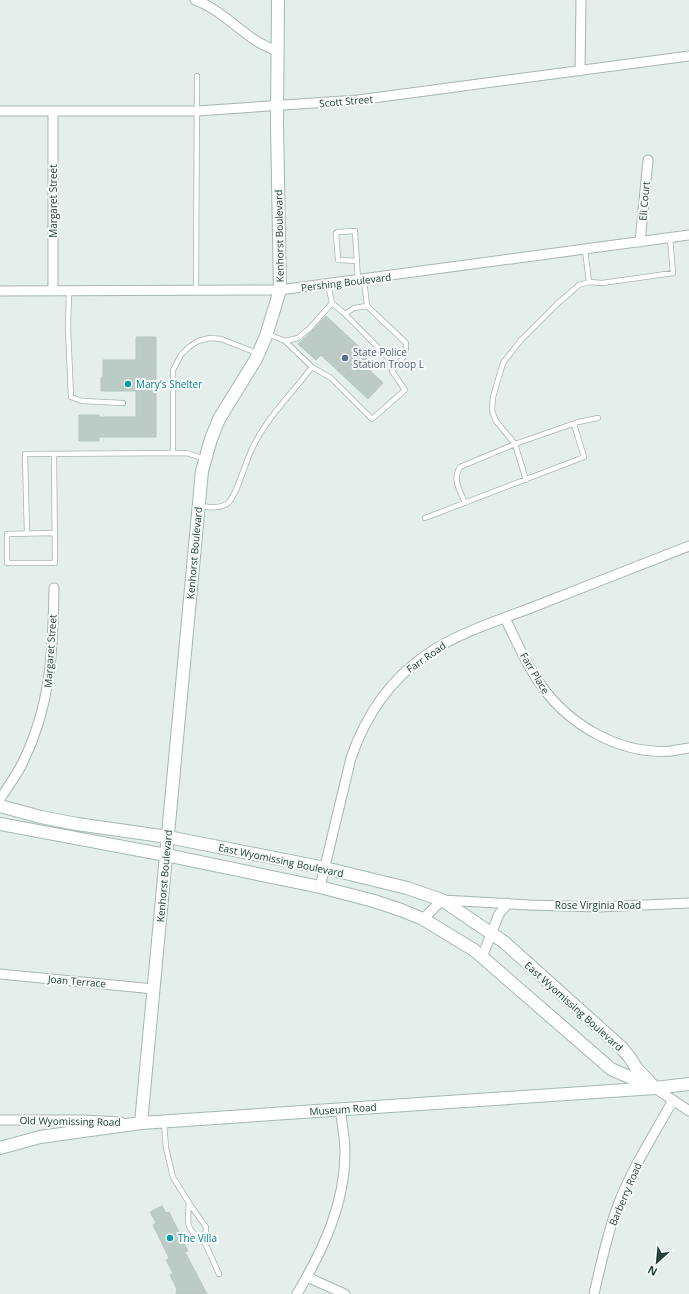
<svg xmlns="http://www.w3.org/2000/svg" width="689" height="1294" viewBox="0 0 689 1294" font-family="'Open Sans',sans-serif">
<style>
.building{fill:#bccbc6;stroke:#b6c7c2}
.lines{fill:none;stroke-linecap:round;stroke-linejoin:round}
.lane-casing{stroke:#a6b6b2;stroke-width:6}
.street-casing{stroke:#a6b6b2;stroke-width:11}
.secondary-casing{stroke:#a2b9b3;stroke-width:14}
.lane{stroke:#fff;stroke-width:4.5}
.street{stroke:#fff;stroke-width:9}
.secondary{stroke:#fff;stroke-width:12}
.service-dot{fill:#5c6f8a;stroke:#f5faf8;stroke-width:1.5}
.culture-dot{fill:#0f9aa8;stroke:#f5faf8;stroke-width:1.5}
.labels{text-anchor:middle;stroke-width:4;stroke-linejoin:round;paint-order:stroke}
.street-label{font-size:10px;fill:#23403a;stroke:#f5faf8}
.service-label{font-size:10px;fill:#4e5e75;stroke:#f5faf8;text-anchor:start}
.culture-label{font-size:10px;fill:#0d838f;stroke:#f5faf8;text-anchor:start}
</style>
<rect width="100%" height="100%" fill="#e4eeea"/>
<path class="building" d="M 326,316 L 369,356 L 362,363 L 383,383 L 368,399 L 321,355 L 316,360 L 298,344 L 313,330 Z
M 136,337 L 156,337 L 156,437 L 99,437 L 99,441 L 79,441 L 79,415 L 99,415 L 99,417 L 136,417 L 136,391 L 101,391 L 101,377 L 103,377 L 103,360 L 136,360 Z
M 162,1206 L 166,1213 L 169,1212 L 188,1251 L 185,1252 L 207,1294 L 176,1294 L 177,1289 L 170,1275 L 173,1273 L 166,1260 L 169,1258 L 153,1225 L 156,1223 L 150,1212 Z"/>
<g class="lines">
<defs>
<path id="lane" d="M 585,250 L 589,282
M 357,261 L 338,260 L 336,233 L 338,232 L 355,231 L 358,280
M 196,290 L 197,76
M 69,291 L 68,328 L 71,397 L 82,401 L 123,403
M 332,303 L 345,314 L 396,366
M 345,314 L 354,308 L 367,306
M 268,334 L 285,341 L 312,367 L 331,378 L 372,419 L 405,390 L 392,371 C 400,360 407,358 406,343 L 367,306 L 364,280
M 285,341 L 298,338 L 310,328 L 332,303 L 328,284
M 598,418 L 578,422 L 515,444 L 496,421 L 492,411 L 493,397 L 503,363 L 521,340 L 557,304 L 579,285 L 589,282 L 602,283 L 673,273 L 670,238
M 173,453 L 173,370 L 181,355 L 189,347 L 198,341 L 210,338 L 221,339 L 257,353
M 54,454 L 55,563 L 7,563 L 7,534 L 55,533
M 465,503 C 460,490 452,480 460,467 L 515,444 L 526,480
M 200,506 C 209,507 218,509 227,504 C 236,498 246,460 252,449 C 266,418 292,394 312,367
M 425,518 L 584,457 L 574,424
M 27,534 L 25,454 L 187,453 L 205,459
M 164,1123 L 166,1148 L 173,1177 L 189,1203 L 206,1227 L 205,1243 L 219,1274
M 189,1203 C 187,1227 186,1228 205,1243"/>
<path id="street" d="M 195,0 C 218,8 235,27 255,40 C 262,45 271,48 278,52
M 580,71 L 581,0
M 0,111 L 197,111 L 358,100 L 689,56
M 640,242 L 648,160
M 0,291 L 280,290 L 689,235
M 53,291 L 53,111
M 505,618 C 516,640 526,665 541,685 C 569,725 620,755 671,751 C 677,750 683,749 689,748
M 0,799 C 7,788 15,777 21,766 C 51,707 53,652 54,588
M 320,887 L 351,758 C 365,717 390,680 426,655 C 454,635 496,621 528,609 C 582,588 635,567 689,546
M 423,919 L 442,900 L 530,905 L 599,907 L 689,903
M 482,957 L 499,914 L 508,903
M 0,974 L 154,989
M 655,1088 L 689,1111
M 0,1120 L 83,1120 L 121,1122
M 307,1277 L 345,1294
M 297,1294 C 323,1250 345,1204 345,1152 C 345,1138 342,1123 340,1109
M 594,1294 C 601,1264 607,1234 618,1205 C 632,1168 654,1135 673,1100"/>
<path id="secondary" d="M 0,806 L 41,817 L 77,824 L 168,837 L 325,868 L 407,888 L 442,900 L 504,942 L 621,1047 L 630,1058 L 637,1069 L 655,1088
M 0,824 L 166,855 L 320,887 L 374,901 L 401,910 L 423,919 L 474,950 L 611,1069 L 650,1086
M 141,1123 L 202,471 L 211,439 L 219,419 L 256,359 L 266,336 L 280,290 L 277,124 L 278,0
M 0,1148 L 40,1137 L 141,1123 L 655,1088 L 689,1084"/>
</defs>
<use href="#lane" class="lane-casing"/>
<use href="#street" class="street-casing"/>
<use href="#secondary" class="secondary-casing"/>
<use href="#lane" class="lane"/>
<use href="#street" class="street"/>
<use href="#secondary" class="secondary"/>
</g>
<circle class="service-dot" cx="345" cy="358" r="4"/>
<g class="culture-dot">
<circle cx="128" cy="384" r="4"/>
<circle cx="170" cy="1238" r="4"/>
</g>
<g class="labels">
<g class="street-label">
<text transform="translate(346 101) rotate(-5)" y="4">Scott Street</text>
<text transform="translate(53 201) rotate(-90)" y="4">Margaret Street</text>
<text transform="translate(644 201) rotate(-85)" y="4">Eli Court</text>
<text transform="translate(279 236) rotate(-91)" y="4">Kenhorst Boulevard</text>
<text transform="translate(346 282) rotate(-7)" y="4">Pershing Boulevard</text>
<text transform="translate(194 553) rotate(-85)" y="4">Kenhorst Boulevard</text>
<text transform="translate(50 651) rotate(-86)" y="4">Margaret Street</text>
<text transform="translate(426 657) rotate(-35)" y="4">Farr Road</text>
<text transform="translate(535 673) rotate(59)" y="4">Farr Place</text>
<text transform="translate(281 860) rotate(12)" y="4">East Wyomissing Boulevard</text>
<text transform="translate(164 876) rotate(-85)" y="4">Kenhorst Boulevard</text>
<text x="598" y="909">Rose Virginia Road</text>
<text transform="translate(77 981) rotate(5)" y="4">Joan Terrace</text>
<text transform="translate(574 1006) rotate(42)" y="4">East Wyomissing Boulevard</text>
<text transform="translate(343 1109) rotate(-4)" y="4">Museum Road</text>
<text transform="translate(70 1121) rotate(1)" y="4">Old Wyomissing Road</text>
<text transform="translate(625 1194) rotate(-67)" y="4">Barberry Road</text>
</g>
<g class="service-label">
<text x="353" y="356">State Police<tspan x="353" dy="12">Station Troop L</tspan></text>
</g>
<g class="culture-label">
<text x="136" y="388">Mary's Shelter</text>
<text x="178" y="1242">The Villa</text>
</g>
</g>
<g transform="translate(657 1262) rotate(207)" stroke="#f5faf8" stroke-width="3" paint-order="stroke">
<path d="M0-3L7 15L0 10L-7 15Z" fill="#23403a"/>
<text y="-6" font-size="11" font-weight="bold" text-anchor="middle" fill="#23403a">N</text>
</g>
</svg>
